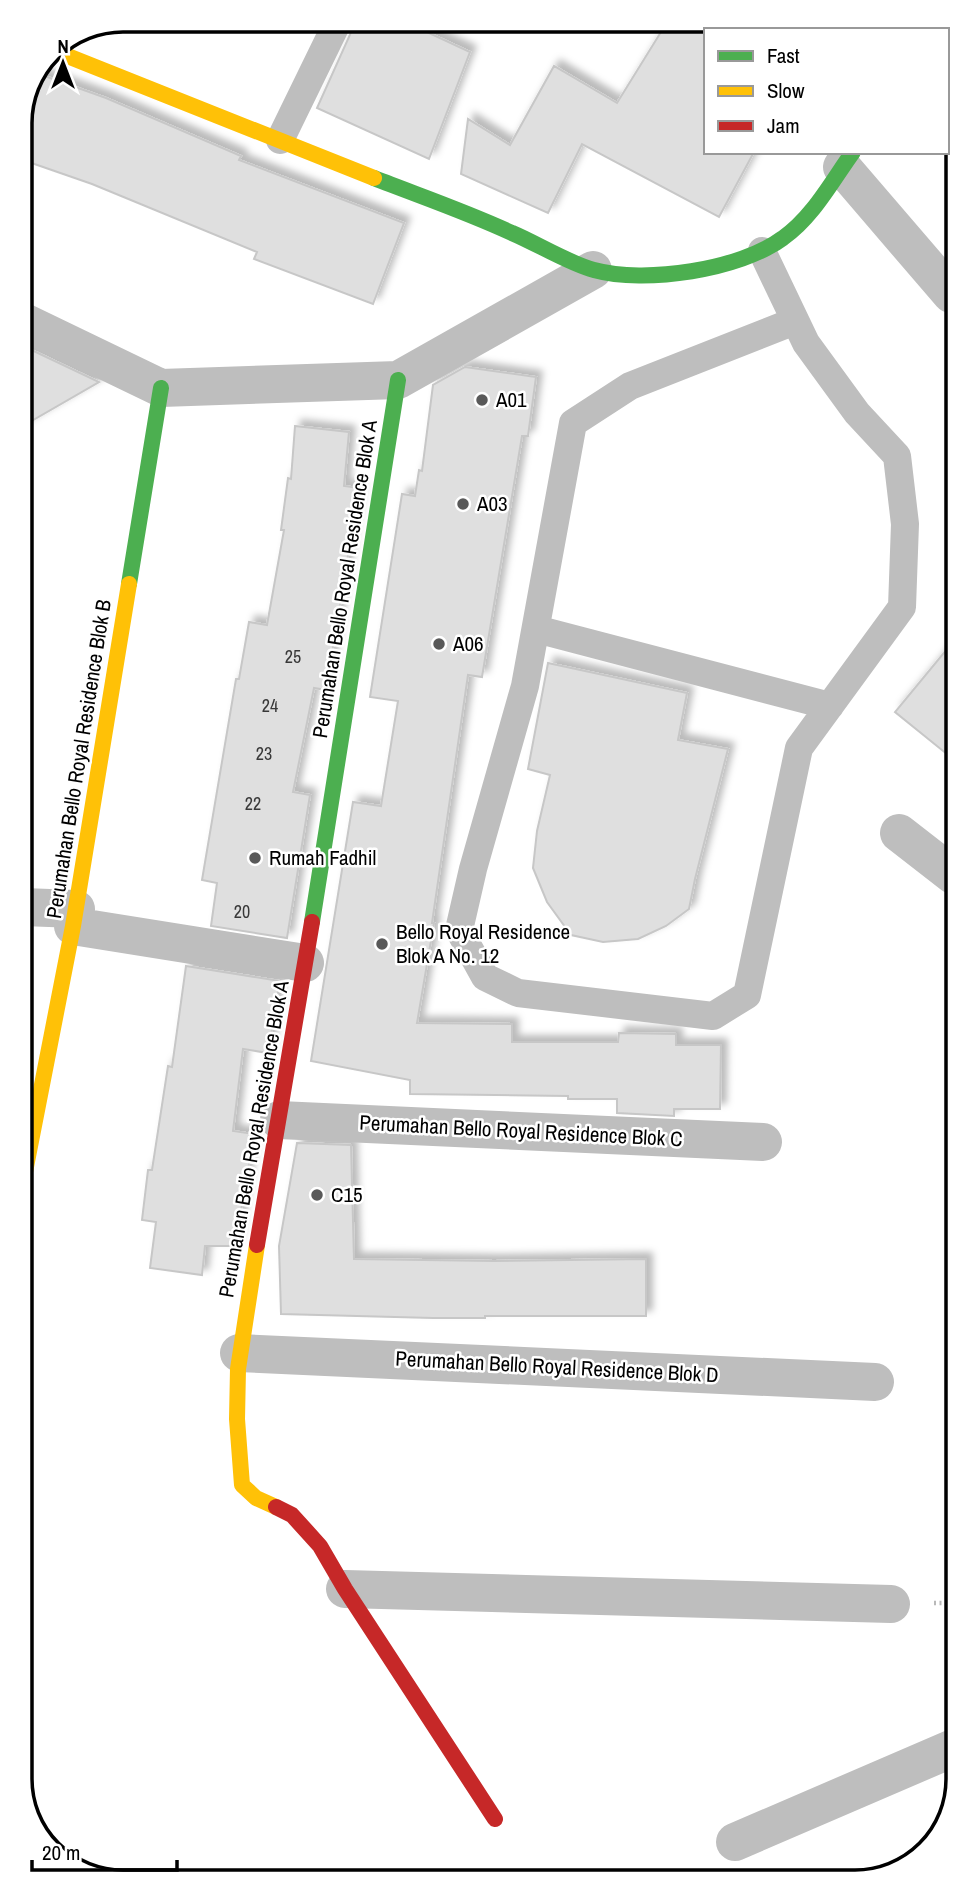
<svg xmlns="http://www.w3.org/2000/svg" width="977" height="1902" viewBox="0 0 977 1902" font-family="'Archivo Narrow',sans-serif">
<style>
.building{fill:#dfdfdf;stroke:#c7c7c7;stroke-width:2;filter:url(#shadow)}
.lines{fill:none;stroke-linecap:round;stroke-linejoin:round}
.path{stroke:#b9b9b9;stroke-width:4.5;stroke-dasharray:2 3.5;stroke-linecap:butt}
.lane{stroke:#bebebe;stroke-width:28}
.street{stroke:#bebebe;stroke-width:38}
.fast{stroke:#4caf50;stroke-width:16}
.slow{stroke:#ffc107;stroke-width:16}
.jam{stroke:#c62828;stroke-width:16}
.poi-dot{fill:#595959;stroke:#fff;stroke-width:2.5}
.labels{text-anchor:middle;stroke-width:5;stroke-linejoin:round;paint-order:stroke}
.number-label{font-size:18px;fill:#383838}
.poi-label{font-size:21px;fill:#000;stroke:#fff;text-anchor:start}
.street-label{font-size:21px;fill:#000;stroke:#fff}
.rim{fill:none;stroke:#000;stroke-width:3.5}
</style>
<defs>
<filter id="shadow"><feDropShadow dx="6" dy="-6" stdDeviation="3.5" flood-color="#0004"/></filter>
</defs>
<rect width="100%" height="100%" fill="#fff"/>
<path class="building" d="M 357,19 L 399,19 L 470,52 L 429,159 L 317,108 Z
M 669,19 L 706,19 L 706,152 L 754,152 L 719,217 L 582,144 L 548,213 L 461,174 L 468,119 L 510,145 L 554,66 L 617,103 Z
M 39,74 L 106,98 L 241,156 L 239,160 L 404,223 L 373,304 L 254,259 L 257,252 L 92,184 L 20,159 L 19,117 Z
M 21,345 L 99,382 L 21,427 Z
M 465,367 L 536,377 L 528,436 L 522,436 L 482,677 L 468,675 L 432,923 L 434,923 L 417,1023 L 512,1024 L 512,1042 L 618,1042 L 619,1033 L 676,1034 L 676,1045 L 721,1045 L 720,1109 L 674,1109 L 674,1116 L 617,1113 L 617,1099 L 568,1099 L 568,1096 L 410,1094 L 410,1080 L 311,1061 L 353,802 L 381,806 L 398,701 L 370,697 L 402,494 L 415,496 L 419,470 L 422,471 L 433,385 Z
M 295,426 L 349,432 L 344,486 L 359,488 L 326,690 L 314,688 L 293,792 L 310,795 L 287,938 L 211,926 L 217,883 L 202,880 L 236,679 L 239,679 L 249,622 L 267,625 L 284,530 L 281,530 L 288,478 L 291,479 Z
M 952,643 L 953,759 L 895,712 Z
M 548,663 L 687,693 L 678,740 L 728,749 L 695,879 L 689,909 L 666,926 L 638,939 L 603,942 L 571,935 L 547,902 L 533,868 L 537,831 L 550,775 L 528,769 Z
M 186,966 L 280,981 L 268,1053 L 243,1049 L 233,1131 L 254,1134 L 235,1246 L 205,1246 L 202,1275 L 150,1268 L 156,1222 L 142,1220 L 148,1170 L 152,1170 L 168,1066 L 172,1067 Z
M 297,1143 L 351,1145 L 354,1259 L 494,1261 L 646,1259 L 646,1316 L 485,1316 L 485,1318 L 433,1318 L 281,1314 L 279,1246 Z"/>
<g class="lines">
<path class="path" d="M 934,1603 L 957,1603"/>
<path class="lane" d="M 280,140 L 339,19
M 762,251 L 806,343 L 857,413 L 897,456 L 905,524 L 902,607 L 799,748 L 747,995 L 713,1016 L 518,993 L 485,977 L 459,930 L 473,869 L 525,686 L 573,423 L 630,386 L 795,321
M 536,629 L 830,706"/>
<path class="street" d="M 842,167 L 951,294
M 20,320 L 161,388 L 398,380 L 593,270
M 899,833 L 953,875
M 23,907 L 76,909
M 73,926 L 305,963
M 279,1120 L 763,1142
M 239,1353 L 875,1382
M 345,1589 L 891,1604
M 735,1842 L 958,1746"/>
<path class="fast" d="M 374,178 C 420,196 467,212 512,233 C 536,243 570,264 594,270 C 645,284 740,270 783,238 C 813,217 832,181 853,152
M 129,584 L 161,388
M 312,922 L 398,380"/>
<path class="slow" d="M 50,49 L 374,178
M 24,1177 L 73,926 L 129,584
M 257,1245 L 238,1369 L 237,1419 L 242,1485 L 256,1498 L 276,1507"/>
<path class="jam" d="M 257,1245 L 312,922
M 276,1507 L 292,1515 L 320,1546 L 345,1589 L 495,1819"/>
</g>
<g class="poi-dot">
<circle cx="482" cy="400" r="7"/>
<circle cx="463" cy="504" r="7"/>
<circle cx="439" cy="644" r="7"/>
<circle cx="255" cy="858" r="7"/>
<circle cx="382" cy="944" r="7"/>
<circle cx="317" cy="1195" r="7"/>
</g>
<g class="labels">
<g class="number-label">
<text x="293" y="663">25</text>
<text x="270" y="712">24</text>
<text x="264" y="760">23</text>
<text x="253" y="810">22</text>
<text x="242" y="918">20</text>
</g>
<g class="poi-label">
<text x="496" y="407">A01</text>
<text x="477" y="511">A03</text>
<text x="453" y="651">A06</text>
<text x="269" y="865">Rumah Fadhil</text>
<text x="396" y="939">Bello Royal Residence<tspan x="396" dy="24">Blok A No. 12</tspan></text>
<text x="331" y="1202">C15</text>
</g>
<g class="street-label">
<text transform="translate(345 579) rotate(-81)" y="7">Perumahan Bello Royal Residence Blok A</text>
<text transform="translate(79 759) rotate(-81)" y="7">Perumahan Bello Royal Residence Blok B</text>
<text transform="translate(521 1131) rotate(3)" y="7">Perumahan Bello Royal Residence Blok C</text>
<text transform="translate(254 1139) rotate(-80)" y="7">Perumahan Bello Royal Residence Blok A</text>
<text transform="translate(557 1367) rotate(3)" y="7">Perumahan Bello Royal Residence Blok D</text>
</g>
</g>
<path d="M0 0H977V1902H0ZM123 32H855A91 91 0 0 1 946 123V1779A91 91 0 0 1 855 1870H123A91 91 0 0 1 32 1779V123A91 91 0 0 1 123 32Z" fill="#fff" fill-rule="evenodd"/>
<path class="rim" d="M123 32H855A91 91 0 0 1 946 123V1779A91 91 0 0 1 855 1870H123A91 91 0 0 1 32 1779V123A91 91 0 0 1 123 32Z"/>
<rect x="704" y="28" width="245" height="126" fill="#ffffff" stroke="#999999" stroke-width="2"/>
<rect x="718" y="51" width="35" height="10" fill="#4caf50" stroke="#999999" stroke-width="2"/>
<text x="767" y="63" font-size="21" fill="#000000">Fast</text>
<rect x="718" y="86" width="35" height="10" fill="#ffc107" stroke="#999999" stroke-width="2"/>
<text x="767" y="98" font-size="21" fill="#000000">Slow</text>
<rect x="718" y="121" width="35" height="10" fill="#c62828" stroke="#999999" stroke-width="2"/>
<text x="767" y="133" font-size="21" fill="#000000">Jam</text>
<g transform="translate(63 63)" stroke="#ffffff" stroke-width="5" paint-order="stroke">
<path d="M0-5L12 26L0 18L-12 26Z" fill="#000000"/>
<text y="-10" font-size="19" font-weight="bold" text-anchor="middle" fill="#000000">N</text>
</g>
<path d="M32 1860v10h145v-10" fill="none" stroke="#000000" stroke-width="3.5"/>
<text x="42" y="1860" font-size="21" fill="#000000" stroke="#ffffff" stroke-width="5" paint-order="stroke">20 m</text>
</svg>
